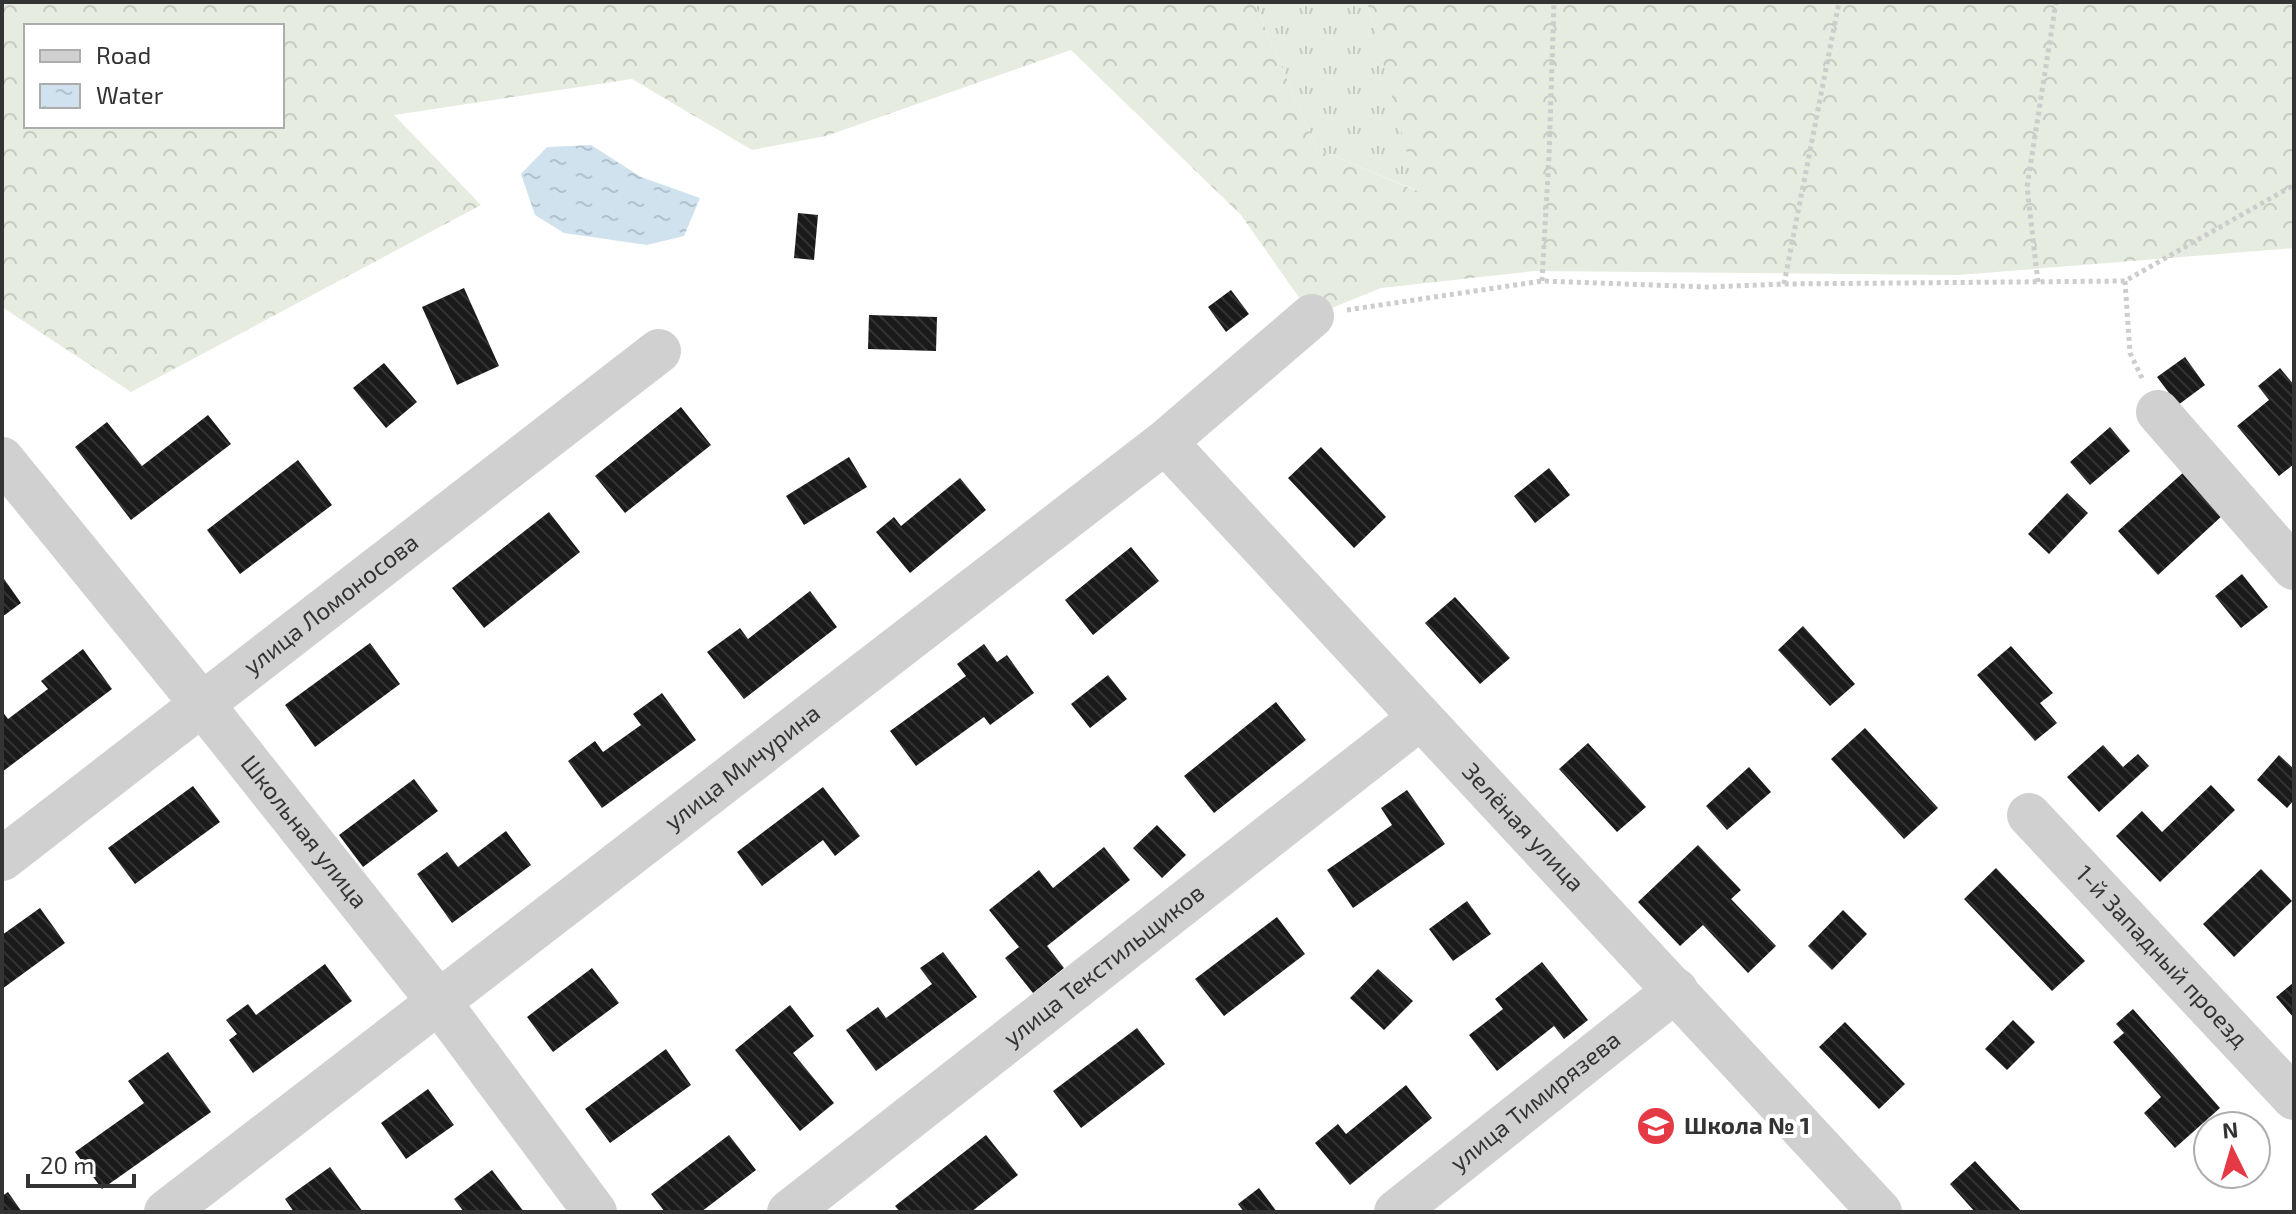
<svg xmlns="http://www.w3.org/2000/svg" width="2296" height="1214" viewBox="0 0 2296 1214" font-family="'Exo 2',sans-serif">
<style>
.grass{fill:url(#grass-tufts)}
.forest{fill:url(#forest-crowns);fill-rule:evenodd}
.water{fill:url(#water-ripples)}
.building{fill:url(#building-back-hatch)}
.lines{fill:none;stroke-linecap:round;stroke-linejoin:round}
.path{stroke:#cdcdcd;stroke-width:5;stroke-dasharray:4 4;stroke-linecap:butt}
.minor{stroke:#d0d0d0;stroke-width:44}
.labels{text-anchor:middle;stroke-width:8;stroke-linejoin:round;paint-order:stroke}
.street-label{font-size:24px;fill:#333;stroke:#fff}
.poi-label{font-size:24px;font-weight:bold;fill:#333;stroke:#fff;text-anchor:start}
</style>
<defs>
<pattern id="grass-tufts" width="24" height="20" patternUnits="userSpaceOnUse" patternTransform="scale(2)"><rect width="24" height="20" fill="#e6ecdf"/><path d="M3 7l-1-3M5 7V3M7 7l1-3M15 17l-1-3M17 17v-4M19 17l1-3" fill="none" stroke="#c6cbc0"/></pattern>
<pattern id="forest-crowns" width="20" height="18" patternUnits="userSpaceOnUse" patternTransform="scale(2)"><rect width="20" height="18" fill="#e6ecdf"/><path d="M2 6a3 3 0 1 1 6 0M12 15a3 3 0 1 1 6 0" fill="none" stroke="#c6cbc0"/></pattern>
<pattern id="water-ripples" width="26" height="14" patternUnits="userSpaceOnUse" patternTransform="scale(2)"><rect width="26" height="14" fill="#cfe2ee"/><path d="M2 4q2-2 4 0t4 0M15 11q2-2 4 0t4 0" fill="none" stroke="#b2c2cd"/></pattern>
<pattern id="building-back-hatch" width="6" height="6" patternUnits="userSpaceOnUse" patternTransform="scale(2)"><rect width="6" height="6" fill="#1a1a1a"/><path d="M-1 5l2 2M0 0l6 6M5-1l2 2" fill="none" stroke="#333"/></pattern>
</defs>
<rect width="100%" height="100%" fill="#fff"/>
<path class="grass" d="M 1254,2 L 1367,2 L 1418,191 L 1317,149 Z"/>
<path class="forest" d="M 2,2 L 1254,2 L 1317,149 L 1417,191 L 1367,2 L 2294,2 L 2294,248 L 1958,275 L 1534,271 L 1381,288 L 1312,316 L 1241,215 L 1071,50 L 826,136 L 752,150 L 632,79 L 394,115 L 481,205 L 131,392 L 2,307 ZM 26,26 L 282,26 L 282,126 L 26,126 Z"/>
<path class="water" d="M 591,145 L 641,177 L 700,198 L 684,236 L 647,245 L 564,233 L 535,215 L 521,174 L 547,147 Z"/>
<path class="building" d="M 798,213 L 818,215 L 814,260 L 794,258 Z
M 464,288 L 499,366 L 457,385 L 422,307 Z
M 1231,290 L 1249,314 L 1226,332 L 1208,307 Z
M 869,315 L 937,317 L 936,351 L 868,349 Z
M 2185,357 L 2205,385 L 2178,405 L 2157,377 Z
M 384,363 L 417,402 L 386,428 L 353,388 Z
M 2280,368 L 2294,385 L 2294,464 L 2279,476 L 2237,426 L 2269,400 L 2258,386 Z
M 681,407 L 711,445 L 625,513 L 595,476 Z
M 208,415 L 231,444 L 131,520 L 75,447 L 107,422 L 142,466 Z
M 2110,427 L 2130,451 L 2090,485 L 2070,462 Z
M 1321,447 L 1386,517 L 1354,548 L 1288,478 Z
M 849,457 L 867,487 L 804,525 L 786,496 Z
M 298,460 L 332,505 L 240,574 L 207,530 Z
M 1549,468 L 1570,495 L 1535,523 L 1514,496 Z
M 2185,471 L 2224,514 L 2158,575 L 2118,531 Z
M 960,478 L 986,510 L 910,573 L 876,532 L 894,517 L 901,526 Z
M 2067,493 L 2088,513 L 2049,554 L 2028,534 Z
M 549,512 L 580,552 L 484,628 L 452,588 Z
M 1131,547 L 1159,581 L 1093,635 L 1065,600 Z
M 2242,574 L 2268,607 L 2241,628 L 2215,596 Z
M 2,576 L 21,603 L 2,617 Z
M 810,591 L 837,627 L 744,699 L 707,652 L 740,628 L 748,639 Z
M 1455,597 L 1510,658 L 1480,684 L 1425,623 Z
M 1803,626 L 1855,684 L 1830,706 L 1778,650 Z
M 370,643 L 400,684 L 315,747 L 285,705 Z
M 984,644 L 997,662 L 1007,655 L 1034,693 L 990,725 L 984,717 L 916,766 L 890,731 L 966,676 L 957,664 Z
M 2011,646 L 2053,693 L 2040,703 L 2057,723 L 2035,741 L 1977,675 Z
M 83,649 L 112,689 L 2,772 L 2,711 L 8,719 L 48,689 L 41,681 Z
M 1108,675 L 1127,699 L 1090,728 L 1071,704 Z
M 662,693 L 696,740 L 602,808 L 568,761 L 595,741 L 603,752 L 641,725 L 633,714 Z
M 1276,702 L 1306,740 L 1214,813 L 1184,776 Z
M 1865,728 L 1938,808 L 1904,839 L 1831,759 Z
M 1588,743 L 1646,807 L 1617,832 L 1559,769 Z
M 2103,745 L 2123,767 L 2138,754 L 2149,766 L 2099,812 L 2067,777 Z
M 2279,755 L 2294,769 L 2294,800 L 2287,808 L 2257,780 Z
M 1749,767 L 1771,792 L 1727,830 L 1706,806 Z
M 414,779 L 438,811 L 363,867 L 339,835 Z
M 2211,785 L 2235,810 L 2160,882 L 2116,836 L 2142,811 L 2162,832 Z
M 193,786 L 220,822 L 135,884 L 108,848 Z
M 823,787 L 860,836 L 835,856 L 823,840 L 762,886 L 737,852 Z
M 1407,790 L 1445,844 L 1353,908 L 1327,870 L 1392,825 L 1381,808 Z
M 1157,825 L 1186,855 L 1162,878 L 1133,848 Z
M 506,831 L 531,865 L 452,923 L 417,874 L 447,852 L 458,867 Z
M 1698,845 L 1741,890 L 1731,899 L 1776,946 L 1748,973 L 1703,925 L 1680,946 L 1638,902 Z
M 1104,847 L 1130,880 L 1047,946 L 1064,968 L 1033,993 L 1005,958 L 1019,947 L 989,910 L 1039,870 L 1053,888 Z
M 1996,868 L 2085,961 L 2052,991 L 1964,899 Z
M 2261,869 L 2292,901 L 2234,957 L 2203,924 Z
M 1467,901 L 1491,934 L 1453,961 L 1429,929 Z
M 40,908 L 65,943 L 2,989 L 2,935 Z
M 1843,910 L 1867,934 L 1832,970 L 1808,946 Z
M 1277,917 L 1305,954 L 1224,1016 L 1195,979 Z
M 943,952 L 977,997 L 876,1071 L 846,1030 L 878,1007 L 886,1018 L 932,984 L 920,968 Z
M 1542,962 L 1588,1020 L 1564,1039 L 1554,1026 L 1497,1071 L 1469,1035 L 1503,1009 L 1495,999 Z
M 325,964 L 352,1001 L 253,1073 L 229,1040 L 237,1034 L 226,1020 L 248,1004 L 256,1015 Z
M 592,968 L 619,1003 L 553,1052 L 527,1017 Z
M 1378,969 L 1413,1001 L 1384,1030 L 1350,998 Z
M 2294,982 L 2294,1018 L 2276,997 Z
M 790,1005 L 814,1036 L 793,1053 L 834,1103 L 800,1131 L 735,1050 Z
M 2133,1009 L 2220,1108 L 2175,1148 L 2144,1113 L 2161,1097 L 2113,1042 L 2124,1033 L 2116,1024 Z
M 2013,1020 L 2035,1042 L 2007,1070 L 1985,1049 Z
M 1845,1022 L 1905,1084 L 1879,1109 L 1819,1047 Z
M 1137,1028 L 1165,1064 L 1081,1128 L 1053,1091 Z
M 666,1049 L 691,1085 L 610,1143 L 585,1109 Z
M 168,1052 L 211,1112 L 102,1189 L 75,1152 L 144,1103 L 128,1081 Z
M 1406,1085 L 1432,1118 L 1350,1185 L 1315,1143 L 1338,1124 L 1346,1134 Z
M 428,1089 L 454,1125 L 406,1159 L 381,1123 Z
M 729,1135 L 756,1170 L 701,1212 L 665,1212 L 651,1194 Z
M 986,1135 L 1018,1175 L 971,1212 L 900,1212 L 895,1206 Z
M 1975,1161 L 2022,1212 L 1975,1212 L 1950,1184 Z
M 330,1167 L 363,1212 L 294,1212 L 285,1199 Z
M 492,1170 L 524,1212 L 464,1212 L 454,1199 Z
M 1259,1188 L 1277,1212 L 1244,1212 L 1238,1204 Z
M 8,1192 L 22,1212 L 2,1212 L 2,1196 Z"/>
<g class="lines">
<path class="path" d="M 1542,281 L 1549,156 L 1554,2
M 2125,281 L 2130,353 L 2142,378
M 2038,282 L 2027,187 L 2056,2
M 1784,284 L 1839,2
M 1347,310 L 1542,281 L 1708,287 L 1784,284 L 2125,281 L 2294,185"/>
<g class="minor">
<path d="M 2158,412 L 2294,568"/>
<path id="s1" d="M 1165,442 C 1402,700 1643,954 1880,1212"/>
<path id="s2" d="M 2,459 L 202,704 L 439,1002 L 595,1212"/>
<path id="s3" d="M 2029,815 L 2294,1098"/>
<path id="s4" d="M 2,859 L 659,351"/>
<path id="s5" d="M 166,1212 L 1165,442 L 1312,316"/>
<path id="s6" d="M 789,1212 L 1419,719"/>
<path id="s7" d="M 1396,1212 L 1676,990"/>
</g>
</g>
<defs>
<symbol id="school-disc" viewBox="-11 -11 22 22"><circle r="9.5" fill="#e63946" stroke="#fff"/><path d="M0-5L7-2L0 1L-7-2ZM-4 1L0 2.5L4 1V4Q0 6-4 4Z" fill="#fff"/></symbol>
</defs>
<g fill-rule="evenodd">
<use href="#school-disc" x="1634" y="1104" width="44" height="44"/>
</g>
<g class="labels">
<g class="street-label">
<text dy="8" stroke="none"><textPath href="#s4" startOffset="416">улица Ломоносова</textPath></text>
<text dy="8" stroke="none"><textPath href="#s5" startOffset="728">улица Мичурина</textPath></text>
<text dy="8" stroke="none"><textPath href="#s1" startOffset="526">Зелёная улица</textPath></text>
<text dy="8" stroke="none"><textPath href="#s2" startOffset="480">Школьная улица</textPath></text>
<text dy="8" stroke="none"><textPath href="#s3" startOffset="194">1-й Западный проезд</textPath></text>
<text dy="8" stroke="none"><textPath href="#s6" startOffset="400">улица Текстильщиков</textPath></text>
<text dy="8" stroke="none"><textPath href="#s7" startOffset="178">улица Тимирязева</textPath></text>
</g>
<g class="poi-label">
<text x="1684" y="1134">Школа № 1</text>
</g>
</g>
<rect width="2296" height="1214" fill="none" stroke="#333333" stroke-width="8"/>
<rect x="24" y="24" width="260" height="104" fill="#ffffff" stroke="#adadad" stroke-width="2"/>
<rect x="40" y="50" width="40" height="12" fill="#d0d0d0" stroke="#adadad" stroke-width="2"/>
<text x="96" y="64" font-size="24" fill="#333333">Road</text>
<rect x="40" y="84" width="40" height="24" fill="url(#water-ripples)" stroke="#adadad" stroke-width="2"/>
<text x="96" y="104" font-size="24" fill="#333333">Water</text>
<g transform="translate(2232 1150) rotate(355)"><circle r="38" fill="#ffffff" stroke="#adadad" stroke-width="2"/>
<path d="M0-6L14 30L0 20L-14 30Z" fill="#e63946"/>
<text y="-12" font-size="22" font-weight="bold" text-anchor="middle" fill="#333333">N</text>
</g>
<path d="M28 1174v12h106v-12" fill="none" stroke="#333333" stroke-width="4"/>
<text x="40" y="1174" font-size="24" fill="#333333" stroke="#ffffff" stroke-width="6" paint-order="stroke">20 m</text>
</svg>
